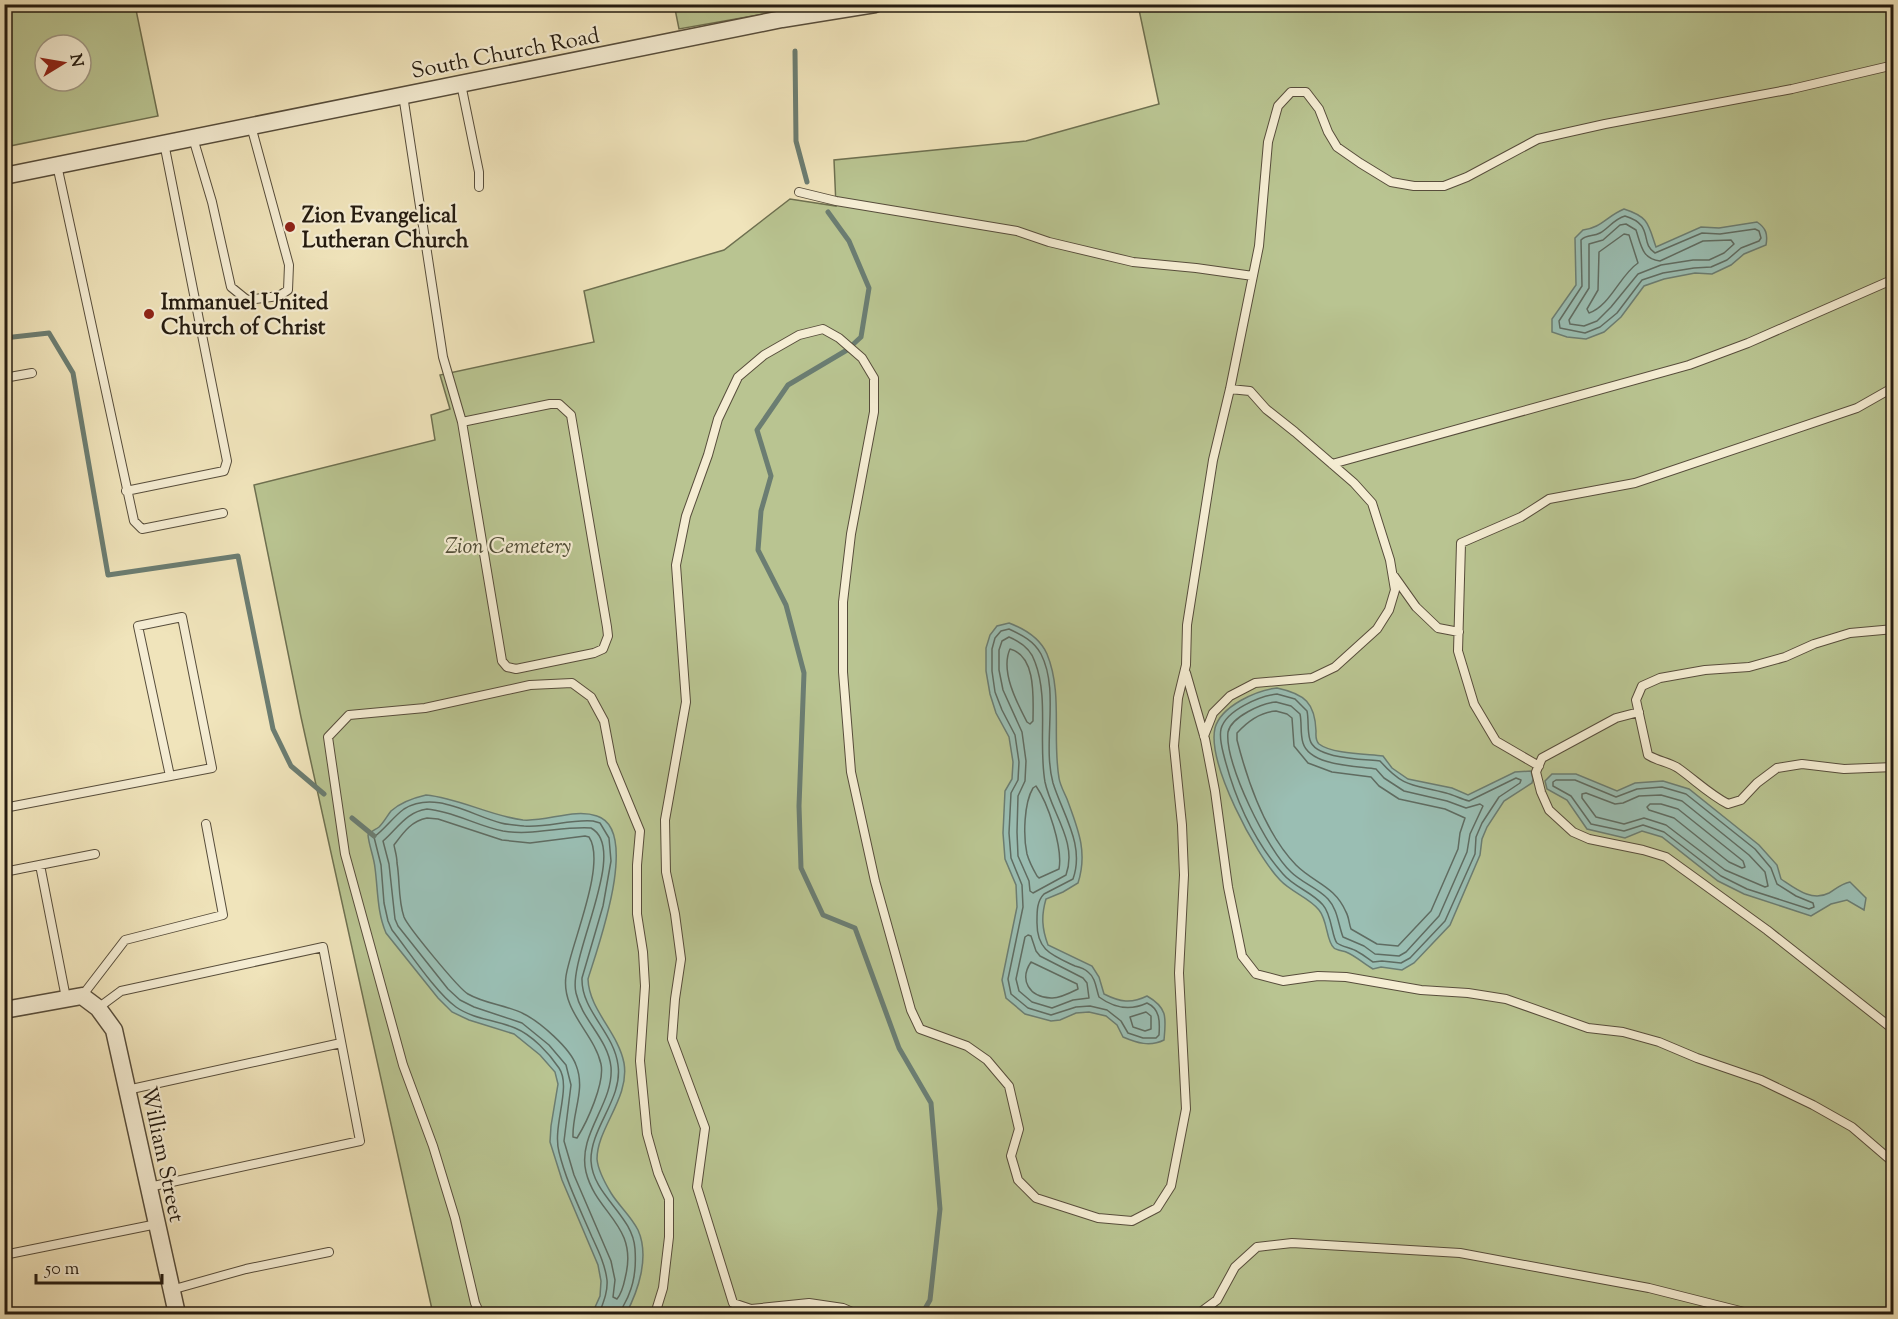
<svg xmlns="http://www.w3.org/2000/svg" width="1898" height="1319" viewBox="0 0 1898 1319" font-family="'Sorts Mill Goudy',serif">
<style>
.green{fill:#b9c491;stroke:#6e7050;stroke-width:1.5;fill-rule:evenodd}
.water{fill:#9abeb3;stroke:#6b7d72;stroke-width:1.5}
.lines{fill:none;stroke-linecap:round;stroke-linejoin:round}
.shore{stroke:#5f6c62;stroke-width:1.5}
.stream{stroke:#6b7d72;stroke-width:5}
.lane-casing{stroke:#574d3b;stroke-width:10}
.street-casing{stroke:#574d3b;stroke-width:19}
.lane{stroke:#f5edd3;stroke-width:8}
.street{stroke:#f5edd3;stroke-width:16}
.poi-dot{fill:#8f2418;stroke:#f5edd3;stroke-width:2}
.labels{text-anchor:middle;stroke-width:4.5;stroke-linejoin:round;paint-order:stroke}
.street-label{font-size:22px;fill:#241b10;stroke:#f5edd3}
.poi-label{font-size:22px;font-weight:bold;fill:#241b10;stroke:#f5edd3;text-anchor:start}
.park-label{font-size:22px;font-style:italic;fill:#514e37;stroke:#f5edd3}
</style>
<rect width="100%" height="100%" fill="#f0e4bb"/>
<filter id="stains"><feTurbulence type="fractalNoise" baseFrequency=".00333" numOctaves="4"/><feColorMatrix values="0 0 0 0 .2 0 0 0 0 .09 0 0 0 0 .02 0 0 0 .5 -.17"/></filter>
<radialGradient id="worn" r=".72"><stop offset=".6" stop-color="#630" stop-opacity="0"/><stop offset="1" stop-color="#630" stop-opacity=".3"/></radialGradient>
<path class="green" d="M 5,4 L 135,5 L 158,116 L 5,147 ZM 45,45 L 81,45 L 81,81 L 45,81 Z
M 674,4 L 815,4 L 815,5 L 679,29 Z
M 1138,5 L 1893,5 L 1893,1314 L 433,1314 L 301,717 L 254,485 L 435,440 L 431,415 L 450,409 L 440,375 L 594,342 L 584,291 L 724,250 L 790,199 L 836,206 L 834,160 L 1026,141 L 1159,104 Z"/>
<path class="water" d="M 1624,209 C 1649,217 1648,224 1656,247 L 1701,227 L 1719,228 L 1757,222 C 1766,228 1768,234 1766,245 L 1744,254 L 1731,265 L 1712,274 L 1695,273 L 1664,279 L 1644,286 L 1621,317 L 1604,332 L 1586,339 L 1567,337 L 1552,332 L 1552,319 L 1576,285 L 1575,238 L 1583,230 C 1601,228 1607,216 1624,209 Z
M 1009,623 C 1025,629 1040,638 1047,654 C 1063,693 1052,737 1059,778 C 1060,785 1064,792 1067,799 C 1078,829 1088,852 1078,883 L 1063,892 L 1046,899 C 1041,916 1042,929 1048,945 L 1092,966 L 1099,977 L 1104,994 C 1120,1002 1131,1004 1147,996 C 1168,1008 1166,1018 1164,1040 C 1150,1047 1137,1043 1123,1037 L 1117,1025 L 1106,1016 L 1089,1012 L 1076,1013 L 1060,1020 L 1051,1021 L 1025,1014 L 1006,998 L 1002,980 L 1017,907 L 1016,885 L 1005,859 L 1003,833 L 1005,791 L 1012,779 L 1013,762 L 1009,737 L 996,713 L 990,694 L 986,671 L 986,648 L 990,635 L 997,626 Z
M 1277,688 C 1305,694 1315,703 1316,731 C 1316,736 1315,740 1319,744 C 1332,754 1366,754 1383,756 L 1392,768 L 1408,779 L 1452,788 L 1468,795 L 1515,772 L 1531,771 L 1533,779 L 1532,783 L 1504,801 L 1487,827 L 1482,839 L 1480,855 L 1450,925 L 1414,963 L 1402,970 L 1381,967 L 1373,969 C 1364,964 1356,956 1346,952 C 1343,951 1336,950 1334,948 C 1326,941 1328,921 1319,910 C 1310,898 1291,892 1280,880 C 1255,854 1207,763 1215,728 C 1221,706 1257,690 1277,688 Z
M 1552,774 L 1576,774 L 1617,791 L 1635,783 L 1663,781 L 1689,789 L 1759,845 L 1777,865 L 1781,879 C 1796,889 1812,902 1829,893 C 1837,888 1841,884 1850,882 L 1866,898 L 1864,910 L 1847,900 L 1831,904 L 1811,916 L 1744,894 L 1718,881 L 1662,837 L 1642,831 L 1625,838 L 1587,829 L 1567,800 L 1547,789 L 1545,781 Z
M 426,795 C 459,798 490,816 523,820 C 547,822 574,808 597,816 C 641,830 597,949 588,979 C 589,1010 618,1032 624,1063 C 630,1098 597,1128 597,1159 C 598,1171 605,1183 611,1193 C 619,1206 631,1216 638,1230 C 650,1257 638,1291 626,1314 L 592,1314 L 600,1296 L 601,1281 L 598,1265 L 562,1180 L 550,1142 L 551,1126 L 558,1084 L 555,1072 L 540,1055 L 514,1034 L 469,1020 L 452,1012 L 438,998 L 386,933 C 377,912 378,890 375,868 C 374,857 369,846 368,835 C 371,831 375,830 379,827 C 384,822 387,816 391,811 C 401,802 413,798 426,795 Z"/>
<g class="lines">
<path class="shore" d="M 1625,216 C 1655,225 1639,243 1655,253 L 1702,233 L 1720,234 L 1755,229 L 1759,231 L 1761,238 L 1759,241 L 1741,248 L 1727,260 L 1711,267 L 1694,268 L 1663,273 L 1642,280 L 1617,313 L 1600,327 L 1585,333 L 1560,328 L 1559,321 L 1582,286 L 1581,240 C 1587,234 1593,237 1600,233 C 1609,228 1614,219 1625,216 Z
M 1626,224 L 1636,230 C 1641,245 1642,259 1660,261 L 1703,241 L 1731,240 L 1734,244 L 1724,253 L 1709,260 L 1693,260 L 1661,265 L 1638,274 L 1611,307 L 1597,321 L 1584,326 L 1570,324 L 1569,320 L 1589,288 L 1589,244 L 1603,240 L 1620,225 Z
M 1624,234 L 1629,235 L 1638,263 C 1620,275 1610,306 1589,313 L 1587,309 L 1598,290 L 1599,252 Z
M 1009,629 C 1022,635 1034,641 1041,654 C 1060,691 1042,743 1053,783 C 1063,815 1085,845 1073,879 L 1044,894 C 1037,901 1037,911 1037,920 C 1036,950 1051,955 1075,966 C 1079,967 1085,969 1088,972 C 1096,978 1096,989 1099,997 C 1114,1008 1130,1011 1147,1003 C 1160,1009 1160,1021 1159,1035 L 1156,1038 L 1143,1038 L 1128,1033 L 1121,1021 L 1107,1010 L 1090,1006 L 1076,1007 L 1051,1015 L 1028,1008 L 1011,994 L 1008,979 L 1023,907 L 1022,885 L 1011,858 L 1009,833 L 1011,793 L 1018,780 L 1019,762 L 1015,735 L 1002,710 L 995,692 L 992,671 L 992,649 L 995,638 L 1001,631 Z
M 1009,637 C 1021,642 1031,649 1035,662 C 1049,699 1038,742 1045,782 C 1051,812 1078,842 1066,875 L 1033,893 L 1030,891 L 1029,881 L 1018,856 L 1017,832 L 1018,796 L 1025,781 L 1026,761 L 1022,732 L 1003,690 L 999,670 L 999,650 L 1002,641 Z
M 1010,649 C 1037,656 1033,700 1033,721 L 1030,724 L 1027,722 C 1017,703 1000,671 1010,649 Z
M 1277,694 L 1295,699 L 1307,711 C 1309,720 1307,731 1310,740 C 1315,759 1363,759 1380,761 C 1405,789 1413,784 1446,793 C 1454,795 1461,799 1469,801 L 1516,778 L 1521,780 L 1520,783 L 1499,797 L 1482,823 L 1476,837 L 1475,854 L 1445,921 L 1410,958 L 1401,963 L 1382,961 L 1373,962 C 1368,959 1364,955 1358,952 C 1353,948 1342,947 1337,943 C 1332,938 1332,915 1323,905 C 1312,892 1294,887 1283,874 C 1254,841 1235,799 1224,756 C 1222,748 1219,738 1221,729 C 1226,710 1260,696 1277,694 Z
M 1276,702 L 1291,706 L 1300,714 C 1302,723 1300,734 1303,743 C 1310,766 1356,766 1376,769 L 1384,778 L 1404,791 L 1447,801 L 1466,808 L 1480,804 L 1483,806 L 1470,834 L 1467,852 L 1439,916 L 1406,952 L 1399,956 L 1375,954 L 1364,946 L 1343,937 C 1338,924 1338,910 1328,899 C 1318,888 1302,883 1291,872 C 1268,851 1224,763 1228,732 C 1231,717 1262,703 1276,702 Z
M 1276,711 L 1287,714 L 1292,718 L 1294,746 L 1308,763 L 1332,772 L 1371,777 L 1379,786 L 1399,799 L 1445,809 L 1465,818 L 1460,833 L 1458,849 L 1431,911 L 1398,946 L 1377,944 L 1351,929 C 1349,924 1349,917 1346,912 C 1335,886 1314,883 1296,865 C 1265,833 1248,783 1237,740 L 1237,733 C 1247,722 1261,712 1276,711 Z
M 1556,780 L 1575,780 L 1616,797 L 1637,789 L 1662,787 L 1686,794 L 1755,849 L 1771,868 L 1777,884 L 1796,896 L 1813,903 L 1814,907 L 1809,909 L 1747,889 L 1721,876 L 1664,832 L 1643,825 L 1624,831 L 1591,824 L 1571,796 L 1553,786 L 1553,782 Z
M 1036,786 C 1048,803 1063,848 1059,869 L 1039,878 L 1037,876 C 1033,869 1029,861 1027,854 C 1023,836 1024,803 1033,788 Z
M 1582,794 L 1586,793 L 1615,804 L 1623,803 L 1639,796 L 1661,795 L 1682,801 L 1749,855 L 1765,872 L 1768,886 L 1765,887 L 1725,870 L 1666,825 L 1644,818 L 1624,824 L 1596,817 L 1582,798 Z
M 1650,804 L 1661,804 L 1678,809 L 1743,861 L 1745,867 L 1742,868 L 1729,862 L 1674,818 L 1649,810 L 1647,807 Z
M 427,809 C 453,811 477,826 503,831 C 533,836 561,826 591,828 C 630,849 567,958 576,993 C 582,1020 608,1039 611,1067 C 614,1104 577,1134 586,1172 C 596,1213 637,1225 626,1274 C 624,1283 623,1292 617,1299 L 613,1297 L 615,1280 L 611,1261 L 574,1175 L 564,1141 L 571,1085 L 566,1065 L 549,1045 L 522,1023 L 474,1007 L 460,1000 L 448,989 L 398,926 L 395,919 L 389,864 L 383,841 C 398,828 406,812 427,809 Z
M 427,818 L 438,819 L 502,840 L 530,843 L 585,836 L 589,837 C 607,864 571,944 566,976 C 561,1011 594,1033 601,1064 C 605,1083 587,1122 577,1138 L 573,1137 C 572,1112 586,1090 576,1065 C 570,1048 540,1022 524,1014 C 507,1005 485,1004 468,994 C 459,989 408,927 404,917 C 398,900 400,880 397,863 C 397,856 395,851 394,845 C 403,833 411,821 427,818 Z
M 1028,935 L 1031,936 L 1036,951 L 1040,956 L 1083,978 L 1087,983 L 1089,998 L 1073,1000 L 1052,1008 L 1032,1002 L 1019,991 L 1016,979 L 1025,937 Z
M 1031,962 L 1077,984 L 1078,989 C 1072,992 1058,999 1051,998 C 1029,997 1019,980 1031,962 Z
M 1146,1012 L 1151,1016 L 1151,1029 L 1145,1031 L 1133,1027 L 1130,1017 Z
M 599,1314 C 603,1303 608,1292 607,1280 C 605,1264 598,1250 592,1237 C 580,1209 566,1181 559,1152 C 552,1126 572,1087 559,1068 C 549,1053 532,1035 515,1028 C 496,1020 473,1019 456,1007 C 436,993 408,950 392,930 L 388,921 L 384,903 L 381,865 L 374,837 C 385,829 393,817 404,809 C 435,790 470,815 501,823 C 508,825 516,825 524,826 C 547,828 570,819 593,821 L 600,823 L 609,838 L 611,861 L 603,906 L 582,978 C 581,1011 614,1032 618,1065 C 623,1099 590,1128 591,1161 C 593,1196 633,1215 635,1249 C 636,1263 635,1280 629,1294 C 627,1301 621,1307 621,1314"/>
<path class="stream" d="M 795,51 L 796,141 L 807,182
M 828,212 L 849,241 L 869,288 L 861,337 L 847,350 L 788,385 L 757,430 L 771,476 L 761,511 L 758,550 L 786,605 L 804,673 L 799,806 L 801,868 L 823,915 L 855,928 L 899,1048 L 931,1103 L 940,1209 L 930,1300 L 922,1314
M 4,338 L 49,333 L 73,373 L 108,575 L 238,556 L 273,729 L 291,766 L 324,794
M 352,818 L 374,836"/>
<defs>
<path id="lane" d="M 461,84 L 479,172 L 479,187
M 403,95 L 443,357 L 462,422 L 502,661 L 507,667 L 516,669 L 594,653 L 603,649 L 608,636 L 607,627 L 571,415 L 559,404 L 550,404 L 462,422
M 193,138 L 212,202 L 231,287 L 247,300 L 279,296 L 288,290 L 289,265 L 251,126
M 57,165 L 134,521 L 142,529 L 223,513
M 799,192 L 836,201 L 1017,231 L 1049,242 L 1133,262 L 1196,268 L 1253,276
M 4,378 L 32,373
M 1332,464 L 1689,365 L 1748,343 L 1894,279
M 126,491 L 224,471 L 227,461 L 164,143
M 1394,576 L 1416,607 L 1438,628 L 1459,632
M 1894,629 L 1850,633 L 1814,644 L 1785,657 L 1749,667 L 1705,670 L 1660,678 L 1642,686 L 1636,700 L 1648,755 C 1657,761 1669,762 1678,768 C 1695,780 1709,794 1728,804 L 1741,800 L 1757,783 L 1777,768 L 1802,764 L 1844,769 L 1894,767
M 1186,673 L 1205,739 L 1215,791 L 1228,887 L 1242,956 L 1256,974 L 1283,981 L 1318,976 L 1346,977 L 1421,990 L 1468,993 L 1506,999 L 1588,1028 L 1623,1032 L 1659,1042 L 1697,1058 L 1761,1080 L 1813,1105 L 1852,1127 L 1894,1163
M 1639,712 L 1616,718 L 1542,758 L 1536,772 L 1541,792 L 1549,810 L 1573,832 L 1589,839 L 1643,850 L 1666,857 L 1767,930 L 1894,1030
M 1204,736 L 1213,713 L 1230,696 L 1255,683 L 1312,678 L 1335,667 L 1377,629 L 1389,610 L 1395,590 L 1390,560 L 1372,503 L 1354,483 L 1295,432 L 1266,409 L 1250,391 L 1230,389
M 1539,766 L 1496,741 L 1474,704 L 1458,651 L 1461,543 L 1521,517 L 1549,499 L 1635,483 L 1857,408 L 1894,387
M 4,808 L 212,768 L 182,617 L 138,626 L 170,776
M 40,865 L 66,998
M 4,872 L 95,854
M 82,996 L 125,940 L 223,915 L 206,824
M 98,1008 L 121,991 L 323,947 L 360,1141 L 149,1187
M 127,1090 L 341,1043
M 4,1255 L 157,1224
M 171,1290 L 246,1269 L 329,1252
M 480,1314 L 475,1303 L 455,1218 L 433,1146 L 403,1065 L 345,854 L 328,737 L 349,715 L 425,708 L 530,685 L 572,683 L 591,697 L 604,721 L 612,763 L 640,831 L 637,865 L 637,914 L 643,952 L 645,986 L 640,1061 L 647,1134 L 658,1173 L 669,1199 L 669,1237 L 663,1288 L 655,1314
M 857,1314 L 843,1308 L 809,1303 L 751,1309 L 733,1303 L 697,1187 L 705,1128 L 672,1039 L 675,999 L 681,959 L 675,914 L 666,872 L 665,820 L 686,702 L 676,565 L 686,516 L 708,455 L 718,419 L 738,377 L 764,355 L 799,335 L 823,329 L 839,338 L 862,358 L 874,378 L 874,412 L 851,534 L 843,602 L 843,672 L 851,772 L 875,881 L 911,1010 L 920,1029 L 967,1046 L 987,1060 L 1009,1086 L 1019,1129 L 1011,1156 L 1018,1180 L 1036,1198 L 1098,1218 L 1132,1221 L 1157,1208 L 1171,1186 L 1186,1109 L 1179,973 L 1184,875 L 1182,825 L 1174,746 L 1178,698 L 1186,665 L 1187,625 L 1213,460 L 1230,389 L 1259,246 L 1268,142 L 1278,106 L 1291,92 L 1306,92 L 1319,109 L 1328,132 L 1337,147 L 1360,163 L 1391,182 L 1414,186 L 1444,186 L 1467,177 L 1538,139 L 1605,124 L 1792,89 L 1894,65
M 1051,1314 L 1096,1314
M 1198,1314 L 1217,1300 L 1235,1267 L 1257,1247 L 1292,1243 L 1460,1253 L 1649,1288 L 1752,1314"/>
<path id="street" d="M 4,176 L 782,19 L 875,4
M 4,1010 L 82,996 L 98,1008 L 114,1030 L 177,1314"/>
</defs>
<use href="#lane" class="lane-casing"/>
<use href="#street" class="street-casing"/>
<use href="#lane" class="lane"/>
<use href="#street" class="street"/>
</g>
<g class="poi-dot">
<circle cx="290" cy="227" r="6"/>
<circle cx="149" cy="314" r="6"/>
</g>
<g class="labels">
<g class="street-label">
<text transform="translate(505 52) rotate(-11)" y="8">South Church Road</text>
<text transform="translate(164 1154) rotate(78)" y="8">William Street</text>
</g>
<g class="poi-label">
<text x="302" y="222">Zion Evangelical<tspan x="302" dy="25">Lutheran Church</tspan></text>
<text x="161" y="309">Immanuel United<tspan x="161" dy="25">Church of Christ</tspan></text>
</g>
<g class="park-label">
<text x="508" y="553">Zion Cemetery</text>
</g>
</g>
<rect width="1898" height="1319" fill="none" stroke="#f0e4bb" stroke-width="24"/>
<rect x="6" y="6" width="1886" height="1307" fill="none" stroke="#241b10" stroke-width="3"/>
<rect x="12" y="12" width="1874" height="1295" fill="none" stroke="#241b10" stroke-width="1.5"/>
<g transform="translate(63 63) rotate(79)"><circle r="28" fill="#f5edd3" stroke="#a19985" stroke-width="1.5"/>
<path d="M0-4.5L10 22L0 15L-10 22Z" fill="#8f2418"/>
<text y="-9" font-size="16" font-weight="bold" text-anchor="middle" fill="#241b10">N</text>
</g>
<path d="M36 1274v9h126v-9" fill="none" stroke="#241b10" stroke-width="3"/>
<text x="45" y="1274" font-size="18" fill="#241b10" stroke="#f5edd3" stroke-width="4.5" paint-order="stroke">50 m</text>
<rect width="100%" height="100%" filter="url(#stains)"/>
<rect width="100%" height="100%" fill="url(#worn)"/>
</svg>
